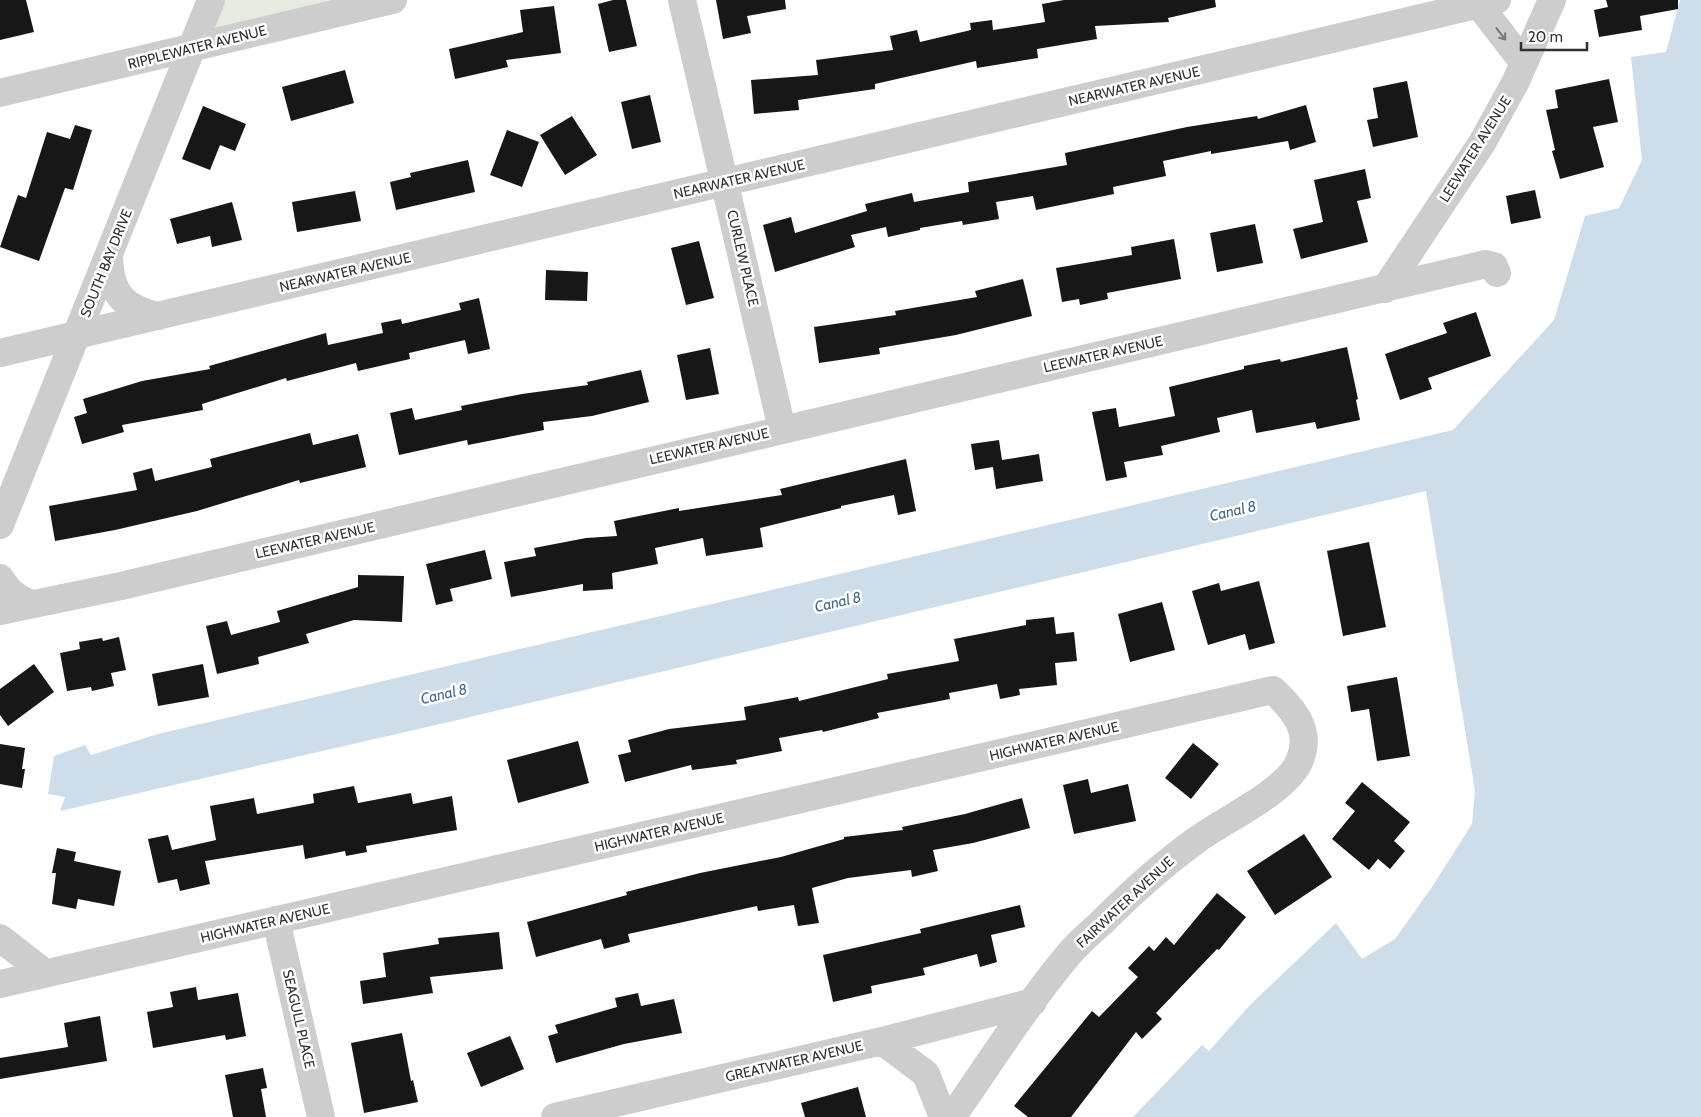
<svg xmlns="http://www.w3.org/2000/svg" width="1701" height="1117" viewBox="0 0 1701 1117" font-family="Cabin,sans-serif">
<style>
.green{fill:#e5ecdf}
.water{fill:#cdddea}
.building{fill:#171717}
.lines{fill:none;stroke-linecap:round;stroke-linejoin:round}
.minor{stroke:#cdcdcd;stroke-width:28}
.oneway{stroke:#777}
.labels{text-anchor:middle;stroke-width:5;stroke-linejoin:round;paint-order:stroke}
.street-label{font-size:14px;fill:#303030;stroke:#fff}
.water-label{font-size:15px;font-style:italic;fill:#436b8d;stroke:#fff}
</style>
<rect width="100%" height="100%" fill="#fff"/>
<path class="green" d="M 213,0 L 378,0 L 196,43 Z"/>
<path class="water" d="M 1680,0 L 1701,0 L 1701,1117 L 1133,1117 L 1202,1045 L 1209,1051 L 1251,1004 L 1336,923 L 1362,959 L 1395,939 L 1432,887 L 1472,824 L 1475,791 L 1426,491 L 449,722 L 60,811 L 65,797 L 48,794 L 54,756 L 85,745 L 91,755 L 158,734 L 1453,430 L 1554,320 L 1585,216 L 1619,208 L 1642,160 L 1631,57 L 1666,52 Z"/>
<path class="building" d="M 0,0 L 26,0 L 34,32 L 0,40 Z
M 613,0 L 626,0 L 637,46 L 609,52 L 598,4 Z
M 716,0 L 785,0 L 786,9 L 747,16 L 751,33 L 723,39 Z
M 1064,0 L 1215,0 L 1216,7 L 1168,18 L 1169,22 L 1095,26 L 1097,39 L 1037,49 L 1038,58 L 977,68 L 976,61 L 875,84 L 875,89 L 798,100 L 799,110 L 754,114 L 751,80 L 818,75 L 816,60 L 893,50 L 890,36 L 917,30 L 920,42 L 971,30 L 970,23 L 992,20 L 993,30 L 1045,22 L 1042,4 Z
M 1606,0 L 1678,0 L 1678,9 L 1640,16 L 1642,30 L 1599,37 L 1594,10 L 1608,7 Z
M 554,6 L 561,53 L 506,60 L 508,67 L 455,79 L 449,49 L 523,32 L 520,10 Z
M 345,70 L 354,103 L 291,121 L 282,87 Z
M 1609,79 L 1618,122 L 1593,127 L 1604,167 L 1560,179 L 1552,151 L 1555,150 L 1546,110 L 1558,108 L 1555,90 Z
M 1407,81 L 1418,137 L 1373,147 L 1367,120 L 1378,118 L 1373,88 Z
M 650,95 L 661,142 L 632,149 L 621,102 Z
M 1306,105 L 1316,142 L 1290,150 L 1288,141 L 1211,154 L 1211,151 L 1163,161 L 1166,176 L 1113,187 L 1114,194 L 1036,210 L 1033,196 L 996,202 L 999,219 L 963,225 L 962,221 L 920,228 L 920,230 L 888,237 L 886,227 L 851,235 L 855,247 L 775,272 L 763,225 L 791,217 L 795,233 L 867,211 L 865,204 L 912,193 L 914,202 L 969,192 L 968,182 L 1067,165 L 1065,153 L 1187,127 L 1257,116 L 1258,119 Z
M 203,106 L 246,124 L 235,151 L 220,145 L 210,170 L 182,159 Z
M 572,116 L 597,155 L 565,175 L 540,135 Z
M 75,125 L 92,130 L 73,190 L 65,188 L 39,261 L 0,247 L 18,195 L 26,198 L 47,132 L 70,139 Z
M 507,130 L 539,142 L 522,187 L 490,175 Z
M 468,160 L 475,192 L 396,210 L 390,182 L 411,177 L 410,173 Z
M 1365,169 L 1371,198 L 1357,201 L 1368,242 L 1301,259 L 1293,229 L 1323,222 L 1314,180 Z
M 1535,190 L 1541,218 L 1511,224 L 1506,196 Z
M 355,191 L 361,221 L 297,232 L 292,202 Z
M 232,202 L 242,240 L 212,247 L 210,236 L 177,244 L 170,219 Z
M 1255,224 L 1263,263 L 1217,272 L 1210,233 Z
M 1174,239 L 1181,279 L 1107,293 L 1108,299 L 1080,305 L 1079,299 L 1062,302 L 1056,268 L 1132,255 L 1131,247 Z
M 699,241 L 714,298 L 686,305 L 671,248 Z
M 546,270 L 588,272 L 587,301 L 545,300 Z
M 1023,279 L 1032,316 L 956,335 L 879,348 L 880,354 L 819,363 L 814,327 L 896,315 L 895,311 L 977,297 L 975,291 Z
M 479,298 L 490,349 L 468,354 L 465,340 L 409,353 L 410,359 L 358,371 L 356,363 L 287,381 L 286,378 L 202,404 L 203,410 L 122,425 L 124,432 L 82,444 L 74,417 L 87,413 L 83,399 L 142,381 L 210,369 L 209,366 L 326,333 L 328,345 L 383,333 L 381,323 L 401,319 L 402,324 L 461,310 L 459,303 Z
M 1476,312 L 1491,356 L 1428,378 L 1432,389 L 1400,400 L 1385,354 L 1447,333 L 1443,323 Z
M 1347,347 L 1358,399 L 1356,400 L 1360,420 L 1317,429 L 1315,422 L 1256,433 L 1252,410 L 1217,418 L 1220,432 L 1161,446 L 1163,455 L 1124,462 L 1127,477 L 1106,481 L 1092,412 L 1116,408 L 1119,427 L 1175,416 L 1169,387 L 1244,369 L 1244,366 L 1280,359 L 1281,362 Z
M 710,348 L 719,394 L 686,400 L 677,355 Z
M 641,370 L 649,402 L 592,416 L 543,422 L 544,430 L 468,445 L 467,440 L 399,455 L 390,413 L 412,408 L 415,420 L 462,410 L 461,406 L 522,394 L 588,385 L 587,382 Z
M 310,433 L 313,445 L 358,434 L 366,467 L 300,483 L 299,480 L 197,511 L 115,530 L 55,541 L 49,506 L 137,490 L 133,473 L 152,468 L 155,481 L 212,467 L 210,459 Z
M 999,440 L 1002,460 L 1039,454 L 1043,481 L 996,489 L 993,467 L 975,470 L 971,444 Z
M 906,459 L 916,511 L 898,515 L 894,495 L 841,506 L 841,508 L 760,528 L 763,547 L 706,556 L 703,538 L 655,548 L 658,564 L 612,573 L 613,589 L 583,591 L 583,584 L 511,597 L 504,562 L 536,556 L 534,548 L 586,538 L 617,536 L 614,521 L 679,508 L 679,511 L 782,495 L 780,489 Z
M 1369,542 L 1386,627 L 1343,636 L 1327,551 Z
M 485,550 L 492,579 L 450,589 L 453,601 L 436,605 L 426,564 Z
M 358,575 L 404,576 L 402,622 L 354,620 L 306,634 L 309,643 L 258,657 L 259,664 L 217,674 L 206,626 L 227,621 L 231,635 L 280,622 L 277,611 L 358,587 Z
M 1259,581 L 1275,643 L 1249,650 L 1245,634 L 1208,645 L 1192,591 L 1219,583 L 1221,591 Z
M 1162,602 L 1175,650 L 1130,662 L 1118,614 Z
M 1054,617 L 1056,634 L 1074,632 L 1077,661 L 1055,663 L 1057,685 L 1019,689 L 1020,695 L 1000,699 L 997,684 L 949,693 L 950,699 L 877,713 L 879,718 L 823,732 L 822,730 L 779,738 L 782,751 L 736,760 L 737,764 L 692,770 L 691,765 L 625,782 L 618,755 L 631,752 L 628,740 L 669,729 L 746,720 L 744,707 L 798,697 L 799,701 L 888,679 L 887,674 L 959,661 L 954,639 L 1026,625 L 1026,620 Z
M 119,637 L 126,670 L 111,673 L 114,686 L 92,691 L 91,687 L 67,691 L 60,653 L 80,649 L 79,642 L 102,638 L 103,641 Z
M 34,664 L 54,692 L 8,726 L 0,715 L 0,689 Z
M 203,664 L 209,697 L 158,706 L 152,674 Z
M 1397,677 L 1410,756 L 1377,761 L 1369,709 L 1351,712 L 1347,686 Z
M 578,741 L 589,783 L 518,803 L 507,760 Z
M 1193,743 L 1219,764 L 1191,799 L 1165,778 Z
M 0,744 L 25,748 L 22,769 L 25,769 L 22,788 L 0,784 Z
M 1088,779 L 1091,793 L 1128,784 L 1136,821 L 1074,834 L 1063,785 Z
M 1362,782 L 1410,822 L 1394,841 L 1405,851 L 1390,869 L 1378,859 L 1369,870 L 1332,839 L 1355,811 L 1345,803 Z
M 354,786 L 358,803 L 411,793 L 413,804 L 452,796 L 457,830 L 366,846 L 367,852 L 346,856 L 345,851 L 305,859 L 303,845 L 205,861 L 210,884 L 180,891 L 177,879 L 158,883 L 148,839 L 168,835 L 172,850 L 216,840 L 210,806 L 254,798 L 257,814 L 314,803 L 313,794 Z
M 1022,798 L 1030,828 L 973,843 L 933,850 L 938,871 L 912,877 L 911,870 L 848,878 L 812,888 L 819,923 L 798,926 L 794,905 L 758,911 L 757,906 L 628,934 L 630,942 L 604,949 L 601,939 L 536,957 L 527,922 L 627,895 L 626,892 L 700,873 L 781,857 L 844,839 L 844,837 L 903,830 L 902,827 L 965,814 Z
M 1304,834 L 1332,877 L 1275,915 L 1247,871 Z
M 57,848 L 76,852 L 74,861 L 121,871 L 114,906 L 78,899 L 76,909 L 52,904 L 56,873 L 52,873 Z
M 1217,893 L 1246,917 L 1219,950 L 1217,949 L 1156,1013 L 1162,1019 L 1142,1039 L 1136,1032 L 1071,1117 L 1028,1117 L 1014,1106 L 1092,1011 L 1099,1017 L 1138,977 L 1128,968 L 1149,946 L 1154,951 L 1166,937 L 1174,945 Z
M 1020,905 L 1025,927 L 991,935 L 997,962 L 980,967 L 977,954 L 923,968 L 925,975 L 871,986 L 872,993 L 833,1002 L 823,955 L 921,933 L 920,929 Z
M 499,932 L 503,969 L 430,977 L 433,993 L 363,1004 L 360,981 L 386,977 L 383,953 L 439,944 L 438,938 Z
M 196,987 L 198,1000 L 238,993 L 246,1036 L 226,1040 L 225,1035 L 153,1048 L 147,1012 L 173,1007 L 170,992 Z
M 638,993 L 641,1006 L 674,999 L 682,1033 L 624,1044 L 556,1063 L 548,1036 L 558,1033 L 555,1025 L 617,1007 L 615,998 Z
M 100,1016 L 107,1061 L 0,1079 L 0,1058 L 68,1047 L 64,1023 Z
M 402,1033 L 411,1081 L 413,1080 L 418,1102 L 364,1113 L 351,1043 Z
M 510,1036 L 524,1069 L 481,1087 L 467,1053 Z
M 263,1068 L 267,1088 L 261,1089 L 266,1117 L 233,1117 L 225,1075 Z
M 858,1087 L 866,1117 L 805,1117 L 801,1103 Z"/>
<g class="lines">
<path class="minor" d="M 682,0 L 782,429
M 1479,5 L 1523,62
M 0,93 L 393,0
M 109,255 C 110,293 122,308 159,316
M 1385,289 L 1482,143 L 1515,83 L 1552,0
M 0,353 L 1497,0
M 0,525 L 211,0
M 0,578 C 9,592 17,599 33,604
M 0,611 L 121,586 L 1486,264 L 1494,266 L 1497,273
M 276,920 L 321,1117
M 0,938 L 45,973
M 0,984 L 1273,690 C 1294,710 1313,731 1299,762 C 1286,791 1226,819 1198,839 C 1163,864 1132,892 1101,923 C 1090,933 1078,943 1069,954 C 1027,1004 989,1064 952,1117
M 882,1041 L 926,1074 L 943,1117
M 555,1117 L 882,1041 L 1033,1002"/>
</g>
<defs><path id="oneway-shaft" d="M-6 0H5M1.5-3L5.5 0L1.5 3" fill="none" stroke-width="1.6" stroke-linecap="round" stroke-linejoin="round" transform="scale(1.25)"/></defs>
<use class="oneway" href="#oneway-shaft" transform="translate(1501 34) rotate(52)"/>
<g class="labels">
<g class="street-label">
<text transform="translate(197 47) rotate(-14)" y="5">RIPPLEWATER AVENUE</text>
<text transform="translate(1134 86) rotate(-13)" y="5">NEARWATER AVENUE</text>
<text transform="translate(1475 149) rotate(-58)" y="5">LEEWATER AVENUE</text>
<text transform="translate(739 179) rotate(-13)" y="5">NEARWATER AVENUE</text>
<text transform="translate(743 258) rotate(77)" y="5">CURLEW PLACE</text>
<text transform="translate(106 263) rotate(-68)" y="5">SOUTH BAY DRIVE</text>
<text transform="translate(345 272) rotate(-13)" y="5">NEARWATER AVENUE</text>
<text transform="translate(1103 354) rotate(-13)" y="5">LEEWATER AVENUE</text>
<text transform="translate(709 446) rotate(-13)" y="5">LEEWATER AVENUE</text>
<text transform="translate(315 540) rotate(-13)" y="5">LEEWATER AVENUE</text>
<text transform="translate(1054 741) rotate(-13)" y="5">HIGHWATER AVENUE</text>
<text transform="translate(659 832) rotate(-13)" y="5">HIGHWATER AVENUE</text>
<text transform="translate(1125 902) rotate(-43)" y="5">FAIRWATER AVENUE</text>
<text transform="translate(265 923) rotate(-13)" y="5">HIGHWATER AVENUE</text>
<text transform="translate(299 1019) rotate(77)" y="5">SEAGULL PLACE</text>
<text transform="translate(794 1061) rotate(-13)" y="5">GREATWATER AVENUE</text>
</g>
<g class="water-label">
<text transform="translate(1233 511) rotate(-13)" y="5">Canal 8</text>
<text transform="translate(838 602) rotate(-13)" y="5">Canal 8</text>
<text transform="translate(444 694) rotate(-13)" y="5">Canal 8</text>
</g>
</g>
<path d="M1521 42v8h66v-8" fill="none" stroke="#303030" stroke-width="2.5"/>
<text x="1528" y="42" font-size="15" fill="#303030" stroke="#ffffff" stroke-width="4" paint-order="stroke">20 m</text>
</svg>
